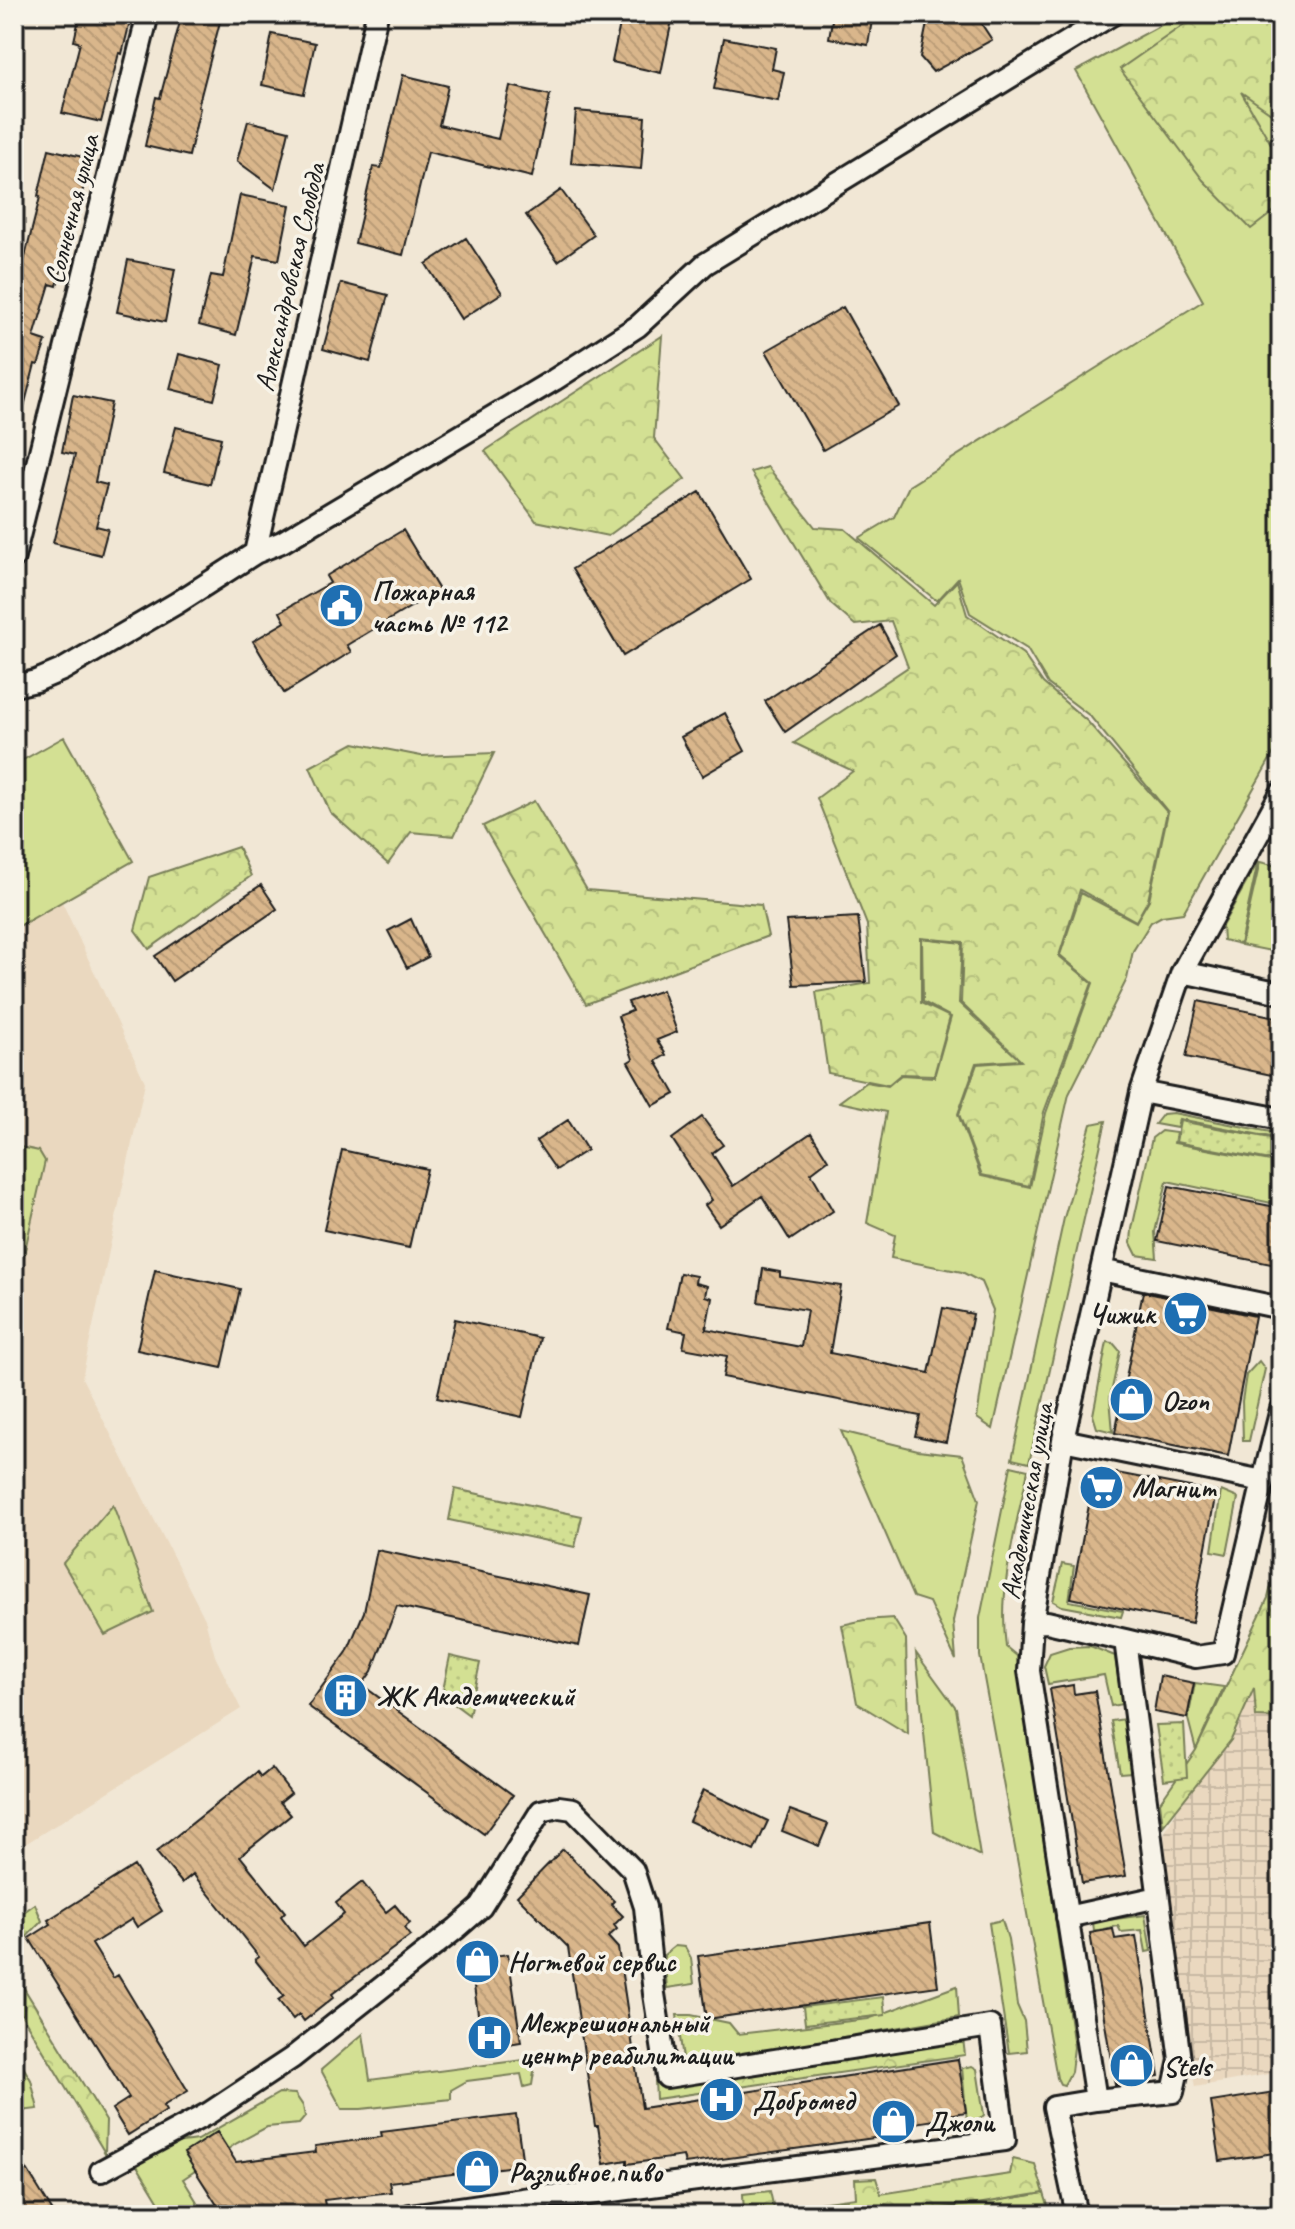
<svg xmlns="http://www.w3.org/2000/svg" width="1295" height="2229" viewBox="0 0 1295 2229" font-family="Caveat,sans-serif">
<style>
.built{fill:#ead8bf}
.industrial{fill:url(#industrial-grid)}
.grass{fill:#d3e093;stroke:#787e58;stroke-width:2}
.forest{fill:url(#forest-crowns);stroke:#787e58;stroke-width:2}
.park{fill:url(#park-dots);stroke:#787e58;stroke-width:2}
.building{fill:url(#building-back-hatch);stroke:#1c1c1c;stroke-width:2}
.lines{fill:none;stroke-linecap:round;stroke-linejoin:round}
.street-casing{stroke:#1c1c1c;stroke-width:26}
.street{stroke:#f7f3e8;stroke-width:20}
.labels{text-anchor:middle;stroke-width:7;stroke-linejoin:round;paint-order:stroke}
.street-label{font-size:28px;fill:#1c1c1c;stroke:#f7f3e8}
.poi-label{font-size:28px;font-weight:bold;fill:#1c1c1c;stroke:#f7f3e8;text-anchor:start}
</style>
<defs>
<pattern id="industrial-grid" width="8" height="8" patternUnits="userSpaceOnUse" patternTransform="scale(2)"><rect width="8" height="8" fill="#ead8bf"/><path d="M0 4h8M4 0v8" fill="none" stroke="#c8b9a4"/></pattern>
<pattern id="forest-crowns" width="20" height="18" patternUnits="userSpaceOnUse" patternTransform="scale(2)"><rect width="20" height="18" fill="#d3e093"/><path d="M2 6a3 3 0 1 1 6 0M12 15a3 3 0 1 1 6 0" fill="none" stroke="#b5c07e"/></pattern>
<pattern id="park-dots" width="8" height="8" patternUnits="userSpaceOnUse" patternTransform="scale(2)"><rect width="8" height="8" fill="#d3e093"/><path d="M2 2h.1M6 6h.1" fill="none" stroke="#b5c07e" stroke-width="1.8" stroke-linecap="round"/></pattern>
<pattern id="building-back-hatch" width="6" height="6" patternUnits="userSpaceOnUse" patternTransform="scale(2)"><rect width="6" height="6" fill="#d9b68b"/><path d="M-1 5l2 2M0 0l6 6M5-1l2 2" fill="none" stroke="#ba9c77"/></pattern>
</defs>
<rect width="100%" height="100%" fill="#f1e7d5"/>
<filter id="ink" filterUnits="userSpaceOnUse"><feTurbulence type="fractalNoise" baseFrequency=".0125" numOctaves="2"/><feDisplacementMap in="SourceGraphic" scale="16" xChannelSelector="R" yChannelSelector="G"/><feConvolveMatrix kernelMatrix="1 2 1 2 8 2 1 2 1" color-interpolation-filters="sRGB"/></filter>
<g filter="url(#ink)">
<path class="built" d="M 64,737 L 133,861 L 62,902 L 145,1082 L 82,1378 L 205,1619 L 215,1656 L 241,1709 L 14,1851 L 14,765 Z"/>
<path class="industrial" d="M 1281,1620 L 1281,2072 L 1195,2087 L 1189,2055 L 1164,1834 Z"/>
<path class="grass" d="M 1174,18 L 1281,22 L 1281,740 L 1183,913 L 1162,916 L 1151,922 L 1133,951 L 1127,979 L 1069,1094 L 993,1429 L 977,1418 L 993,1310 L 981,1282 L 962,1272 L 891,1258 L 895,1235 L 867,1223 L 886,1112 L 839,1102 L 866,1082 L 888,1086 L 901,1075 L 934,1077 L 951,1017 L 923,1002 L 922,938 L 962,943 L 959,1003 L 1020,1060 L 976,1063 L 958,1114 L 981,1176 L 1030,1187 L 1046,1113 L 1093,983 L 1060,955 L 1081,893 L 1136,922 L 1149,900 L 1168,812 L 1090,716 L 1048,684 L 1027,649 L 970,613 L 958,578 L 937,601 L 859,538 L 894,517 L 909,486 L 1203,301 L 1076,71 Z
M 64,737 L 133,861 L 14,929 L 14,765 Z
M 1258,862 L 1240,944 L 1223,940 L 1222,926 Z
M 1260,862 L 1281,867 L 1281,953 L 1241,945 Z
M 1173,1113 L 1281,1134 L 1281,1139 L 1179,1119 L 1177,1128 L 1155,1124 L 1163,1114 Z
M 1106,1121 L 1029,1463 L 1012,1459 L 1064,1218 L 1091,1124 Z
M 1161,1131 L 1176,1133 L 1174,1143 L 1281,1163 L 1281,1205 L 1167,1181 L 1155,1232 L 1157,1258 L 1137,1255 L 1131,1243 L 1132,1229 L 1152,1138 Z
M 20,1147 L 39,1151 L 45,1161 L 14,1299 L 14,1152 Z
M 1107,1342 L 1113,1343 L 1120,1351 L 1110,1398 L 1113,1432 L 1097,1428 L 1093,1415 Z
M 1259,1361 L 1265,1369 L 1249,1441 L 1243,1441 L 1242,1401 L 1246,1375 Z
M 841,1431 L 918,1450 L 962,1455 L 979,1500 L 953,1621 L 956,1660 L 929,1602 L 913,1597 Z
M 1011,1466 L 1028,1470 C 1016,1528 998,1587 1006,1647 L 1017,1656 L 1074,2047 L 1071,2072 L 1064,2085 L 1060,2084 L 1057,2078 L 980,1656 L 980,1618 Z
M 1221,1491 L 1238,1498 L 1227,1554 L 1212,1551 Z
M 1062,1564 L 1074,1566 L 1069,1601 L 1123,1611 L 1121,1617 L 1062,1606 L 1053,1601 Z
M 1090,1646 L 1115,1656 L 1122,1704 L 1111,1706 L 1104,1675 L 1048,1684 L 1044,1666 L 1050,1653 L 1069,1647 Z
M 916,1653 L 956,1708 L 980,1856 L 934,1832 Z
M 1195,1683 L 1224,1687 L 1196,1750 L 1188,1719 Z
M 1125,1719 L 1132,1772 L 1120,1773 L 1111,1721 Z
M 1145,1915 L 1151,1951 L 1146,1952 L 1142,1930 L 1121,1932 L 1118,1926 L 1094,1931 L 1093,1922 Z
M 1002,1920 L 1008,1939 L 1017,2005 L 1024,2021 L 1027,2051 L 1009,2053 L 989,1923 Z
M 675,1946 L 685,1947 L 691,1958 L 694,1984 L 667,1988 L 664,1955 Z
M 957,1986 L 959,2017 L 693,2063 L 683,2059 L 677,2015 L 691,2015 L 729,2023 L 738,2034 L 868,2019 Z
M 363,2034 L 370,2080 L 531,2059 L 534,2072 L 532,2085 L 524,2087 L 521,2074 L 467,2081 L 451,2090 L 451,2099 L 361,2109 L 342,2109 L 321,2070 Z
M 972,2066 L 977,2069 L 984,2115 L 980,2119 L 967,2121 L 962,2068 Z
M 279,2093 L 295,2094 L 303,2106 L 305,2117 L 299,2124 L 267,2127 L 237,2143 L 183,2179 L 205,2215 L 167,2215 L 136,2164 L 167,2144 L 197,2140 Z
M 1044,2193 L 1051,2215 L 881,2215 L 977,2204 Z"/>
<path class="forest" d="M 1199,14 L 1281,14 L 1281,120 L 1241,92 L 1281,161 L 1281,206 L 1251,229 L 1203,180 L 1120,69 Z
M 662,336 L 654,438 L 685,479 L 608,536 L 536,521 L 485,451 Z
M 768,467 L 815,527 L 845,529 L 934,605 L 957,581 L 967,615 L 1023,654 L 1043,683 L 1087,721 L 1167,812 L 1148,900 L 1136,921 L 1080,890 L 1059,956 L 1092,983 L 1044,1112 L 1029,1186 L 982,1175 L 959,1114 L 977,1064 L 1021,1061 L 961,1003 L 963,942 L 921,938 L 921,1003 L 950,1017 L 934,1075 L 901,1074 L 888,1085 L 828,1073 L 816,992 L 870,983 L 867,925 L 817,798 L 853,771 L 794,743 L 908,667 L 891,621 L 855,625 L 831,604 L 751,472 Z
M 354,743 L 421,756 L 494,753 L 454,836 L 411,832 L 388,864 L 330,812 L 310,767 Z
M 534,801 L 587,890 L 761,905 L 768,936 L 586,1004 L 483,826 Z
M 238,847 L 251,876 L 149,949 L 135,930 L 149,877 Z
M 113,1505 L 153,1612 L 105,1635 L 63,1563 Z
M 1281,1546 L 1281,1718 L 1256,1717 L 1254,1688 L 1231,1740 L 1163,1826 L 1160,1802 L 1196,1750 L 1268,1598 Z
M 893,1618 L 906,1639 L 908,1734 L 857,1703 L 842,1625 L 864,1620 Z
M 35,1904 L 42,1921 L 14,1950 L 14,1919 Z
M 14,1972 L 106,2121 L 105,2153 L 14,2002 Z
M 944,2039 L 963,2039 L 965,2055 L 656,2099 L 655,2081 Z
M 14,2052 L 31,2080 L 38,2109 L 21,2111 L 14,2100 Z
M 1013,2159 L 1035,2164 L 1044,2193 L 977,2204 L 881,2215 L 729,2215 L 744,2213 L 743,2194 L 770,2191 L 774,2209 L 856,2198 L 855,2179 L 876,2178 L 881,2194 L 1010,2174 Z"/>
<path class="park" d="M 1180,1121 L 1281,1140 L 1281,1162 L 1176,1142 Z
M 455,1489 L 582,1516 L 575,1547 L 449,1520 Z
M 450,1656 L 480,1663 L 469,1715 L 442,1695 Z
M 1184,1724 L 1187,1777 L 1164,1780 L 1156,1725 Z
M 883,1997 L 885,2015 L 805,2024 L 803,2007 Z"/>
<path class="building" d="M 80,14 L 132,14 L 122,54 L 119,53 L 101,122 L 62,113 L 80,43 L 74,41 Z
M 182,14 L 222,14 L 198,107 L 200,108 L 189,156 L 145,146 L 156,97 L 160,98 Z
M 622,14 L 642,14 L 672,20 L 661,73 L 612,62 Z
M 833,14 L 873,14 L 868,45 L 829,38 Z
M 929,14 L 975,14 L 992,40 L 933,72 L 920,57 Z
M 272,34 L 315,43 L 304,94 L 262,85 Z
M 724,38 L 776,48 L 772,69 L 784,72 L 778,101 L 714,89 Z
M 403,75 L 448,86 L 439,125 L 498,139 L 510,86 L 550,95 L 532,177 L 428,152 L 403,255 L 355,243 L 373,167 L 381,168 Z
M 576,111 L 645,117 L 641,169 L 571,163 Z
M 248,121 L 289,131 L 275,189 L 237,161 Z
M 49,149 L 91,159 L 57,286 L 50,284 L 34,337 L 46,341 L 38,365 L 35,364 L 20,422 L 14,421 L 14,301 L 40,197 L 38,196 Z
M 561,190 L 594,235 L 558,261 L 526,215 Z
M 240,195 L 290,205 L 279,260 L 255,256 L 236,335 L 199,325 L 211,275 L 223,277 Z
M 466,238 L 502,293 L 461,319 L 426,264 Z
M 128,260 L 175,269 L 165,322 L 117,312 Z
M 341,283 L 388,295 L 370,362 L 323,349 Z
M 843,307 L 899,406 L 823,450 L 766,351 Z
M 179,354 L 223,365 L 214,400 L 170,389 Z
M 73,395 L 111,403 L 95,482 L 107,485 L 96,526 L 108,529 L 101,555 L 53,543 L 75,455 L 62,452 Z
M 176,427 L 221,438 L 210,484 L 164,473 Z
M 700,492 L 751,579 L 623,656 L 572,569 Z
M 403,530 L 439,590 L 347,645 L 351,652 L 284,693 L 253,641 L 285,622 L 280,612 L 330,583 L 326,576 Z
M 880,625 L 896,654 L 785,732 L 765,701 Z
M 725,713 L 745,751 L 702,776 L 681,737 Z
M 261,885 L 277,909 L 172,981 L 155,956 Z
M 858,917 L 866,982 L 794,985 L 786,921 Z
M 411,919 L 428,957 L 407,968 L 388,931 Z
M 662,990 L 677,1032 L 657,1040 L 666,1055 L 656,1061 L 675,1094 L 653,1106 L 628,1062 L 633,1059 L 618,1016 L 632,1011 L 628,1002 Z
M 1198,1001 L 1281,1018 L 1281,1077 L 1186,1057 Z
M 702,1117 L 723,1145 L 712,1153 L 733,1186 L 811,1133 L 828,1160 L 811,1173 L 833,1211 L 790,1240 L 762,1196 L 719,1225 L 705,1205 L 712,1200 L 672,1139 Z
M 568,1120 L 587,1150 L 556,1170 L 536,1141 Z
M 342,1150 L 427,1169 L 409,1248 L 324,1230 Z
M 1169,1186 L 1281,1208 L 1281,1266 L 1157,1241 Z
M 763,1269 L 780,1272 L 780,1277 L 841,1286 L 830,1353 L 929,1373 L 943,1308 L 973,1314 L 946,1442 L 915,1436 L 920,1416 L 723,1377 L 727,1356 L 683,1348 L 686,1332 L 668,1328 L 680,1273 L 696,1276 L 695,1283 L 707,1286 L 705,1296 L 712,1298 L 706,1329 L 801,1347 L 807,1310 L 758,1302 Z
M 155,1270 L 240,1289 L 222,1368 L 137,1350 Z
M 1143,1292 L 1255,1316 L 1228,1456 L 1115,1433 Z
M 455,1319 L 540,1338 L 522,1417 L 437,1398 Z
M 1096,1469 L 1216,1492 L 1192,1623 L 1071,1598 Z
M 377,1550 L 590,1595 L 579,1646 L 397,1606 L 372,1671 L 362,1685 L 513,1795 L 484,1834 L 308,1706 L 347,1652 L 364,1612 Z
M 1160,1676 L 1194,1683 L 1187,1718 L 1154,1712 Z
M 1073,1685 L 1074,1694 L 1095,1691 L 1126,1876 L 1082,1883 L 1050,1689 Z
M 272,1768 L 291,1793 L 280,1802 L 291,1815 L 240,1856 L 285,1912 L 281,1916 L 304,1946 L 344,1914 L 336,1903 L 362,1882 L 386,1912 L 395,1905 L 410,1923 L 404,1928 L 410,1936 L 332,1994 L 334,1997 L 304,2021 L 299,2014 L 293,2019 L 278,2000 L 284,1996 L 255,1960 L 259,1957 L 193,1874 L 182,1883 L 156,1852 L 257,1772 L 261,1777 Z
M 703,1790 L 768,1821 L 754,1851 L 689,1821 Z
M 790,1810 L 828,1824 L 819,1846 L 782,1831 Z
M 563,1849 L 614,1901 L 611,1904 L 623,1916 L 614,1925 L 617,1929 L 608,1937 L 618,1948 L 642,2108 L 958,2059 L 966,2112 L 948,2115 L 948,2118 L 890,2127 L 891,2135 L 874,2138 L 685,2164 L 683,2156 L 627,2164 L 627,2160 L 604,2164 L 598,2126 L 595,2126 L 568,1947 L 517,1896 Z
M 134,1866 L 162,1911 L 137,1927 L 132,1919 L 92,1944 L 113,1978 L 118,1975 L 188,2091 L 163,2106 L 166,2111 L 128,2135 L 112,2109 L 129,2098 L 29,1938 L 51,1924 L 48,1920 Z
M 930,1923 L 938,1986 L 707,2019 L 698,1956 Z
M 1113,1929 L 1115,1939 L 1136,1936 L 1159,2076 L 1115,2084 L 1090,1933 Z
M 508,1954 L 521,2042 L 483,2048 L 470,1959 Z
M 1281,2091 L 1281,2152 L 1220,2161 L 1211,2102 Z
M 516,2115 L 523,2165 L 389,2182 L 391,2192 L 324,2200 L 326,2211 L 290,2215 L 228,2215 L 227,2204 L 217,2205 L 184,2153 L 217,2132 L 236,2162 L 316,2152 L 315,2146 L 382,2137 L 381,2132 Z
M 14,2149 L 55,2215 L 14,2215 Z"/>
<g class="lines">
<defs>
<path id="street" d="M 255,553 L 377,14
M 14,557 L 148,14
M 14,686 L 36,681 L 62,670 L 177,603 L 255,553 L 282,542 L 554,380 L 638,326 L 705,264 L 1113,14
M 1182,972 L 1281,993
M 1141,1092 L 1281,1119
M 1101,1270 L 1281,1308
M 1063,1440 L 1263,1481 L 1281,1409
M 1032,1623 L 1047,1622 L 1125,1640 L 1180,2060 L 1173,2092 L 1096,2100
M 1125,1640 L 1196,1657 L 1223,1653 L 1263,1481
M 1067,1917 L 1158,1897
M 101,2171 L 209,2113 L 292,2058 L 457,1928 L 481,1907 L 541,1811 L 559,1807 L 573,1809 L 633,1870 L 645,1907 L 654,1994 L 667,2077 L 990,2026 L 1005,2140 L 574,2196 L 543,2196 L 410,2215
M 1077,2215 L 1054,2107 L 1096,2100 L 1029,1671 L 1032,1623 L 1063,1440 L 1141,1092 L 1182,972 L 1281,793"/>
</defs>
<use href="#street" class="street-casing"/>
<use href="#street" class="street"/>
</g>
</g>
<defs>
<symbol id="civic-disc" viewBox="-11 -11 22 22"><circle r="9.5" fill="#1f6fb2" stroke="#f7f3e8"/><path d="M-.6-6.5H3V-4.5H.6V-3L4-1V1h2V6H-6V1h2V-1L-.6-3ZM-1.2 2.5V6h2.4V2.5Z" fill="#fff"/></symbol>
<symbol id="supermarket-disc" viewBox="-11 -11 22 22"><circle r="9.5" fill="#1f6fb2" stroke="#f7f3e8"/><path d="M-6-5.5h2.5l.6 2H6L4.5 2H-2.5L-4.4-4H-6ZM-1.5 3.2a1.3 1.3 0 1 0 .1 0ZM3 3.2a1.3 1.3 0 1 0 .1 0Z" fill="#fff"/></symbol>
<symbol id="shop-disc" viewBox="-11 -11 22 22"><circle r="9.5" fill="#1f6fb2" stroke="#f7f3e8"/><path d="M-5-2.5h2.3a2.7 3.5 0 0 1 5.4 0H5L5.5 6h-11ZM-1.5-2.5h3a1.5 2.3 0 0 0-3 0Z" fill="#fff"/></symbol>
<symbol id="building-disc" viewBox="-11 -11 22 22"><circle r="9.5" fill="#1f6fb2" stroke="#f7f3e8"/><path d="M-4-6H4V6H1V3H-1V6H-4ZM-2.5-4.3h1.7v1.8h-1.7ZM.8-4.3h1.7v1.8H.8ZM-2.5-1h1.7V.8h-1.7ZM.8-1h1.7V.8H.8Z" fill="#fff"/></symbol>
<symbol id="hospital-disc" viewBox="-11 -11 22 22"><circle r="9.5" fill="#1f6fb2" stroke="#f7f3e8"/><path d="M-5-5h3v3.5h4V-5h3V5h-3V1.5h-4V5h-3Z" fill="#fff"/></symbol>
</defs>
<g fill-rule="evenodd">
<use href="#civic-disc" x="316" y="580" width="51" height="51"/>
<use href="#supermarket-disc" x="1160" y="1288" width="51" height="51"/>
<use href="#shop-disc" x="1106" y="1374" width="51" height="51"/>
<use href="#supermarket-disc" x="1076" y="1462" width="51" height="51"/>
<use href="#building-disc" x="320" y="1670" width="51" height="51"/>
<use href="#shop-disc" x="452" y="1936" width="51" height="51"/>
<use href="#hospital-disc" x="464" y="2012" width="51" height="51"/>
<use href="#shop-disc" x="1106" y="2040" width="51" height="51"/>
<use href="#hospital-disc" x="696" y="2074" width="51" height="51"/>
<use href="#shop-disc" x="868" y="2096" width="51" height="51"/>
<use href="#shop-disc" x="452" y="2146" width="51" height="51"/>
</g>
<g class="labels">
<g class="street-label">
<text transform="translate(71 209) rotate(-76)" y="10">Солнечная улица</text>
<text transform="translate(289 277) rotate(-77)" y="10">Александровская Слобода</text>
<text transform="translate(1026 1501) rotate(-80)" y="10">Академическая улица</text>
</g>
<g class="poi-label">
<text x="372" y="600">Пожарная<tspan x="372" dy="32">часть № 112</tspan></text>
<text x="1155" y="1323" text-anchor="end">Чижик</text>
<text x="1162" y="1410">Ozon</text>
<text x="1132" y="1497">Магнит</text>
<text x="377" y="1705">ЖК Академический</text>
<text x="508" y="1971">Ногтевой сервис</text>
<text x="520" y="2032">Межрешиональный<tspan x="520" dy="32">центр реабилитации</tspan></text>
<text x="1163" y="2076">Stels</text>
<text x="753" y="2110">Добромед</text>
<text x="925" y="2131">Джоли</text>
<text x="509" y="2181">Разливное пиво</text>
</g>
</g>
<rect width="1295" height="2229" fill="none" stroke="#f7f3e8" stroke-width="48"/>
<rect x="24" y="24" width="1247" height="2181" fill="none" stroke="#1c1c1c" stroke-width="3" filter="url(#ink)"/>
</svg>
